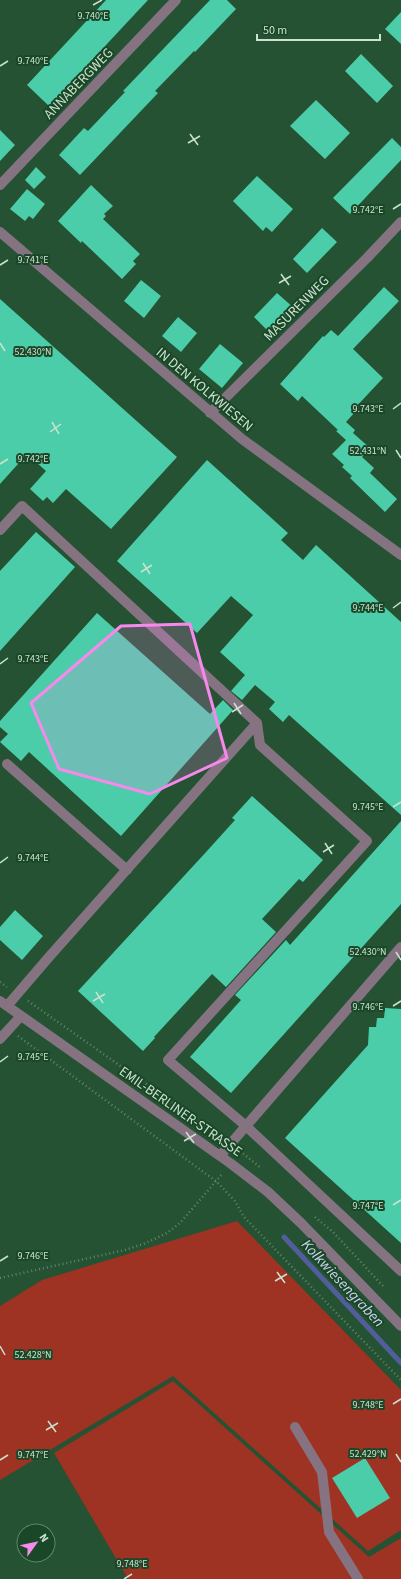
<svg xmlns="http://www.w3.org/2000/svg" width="401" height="1579" viewBox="0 0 401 1579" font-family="'Source Sans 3',sans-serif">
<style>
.green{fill:#9e3223}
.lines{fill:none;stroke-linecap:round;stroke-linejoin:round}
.stream{stroke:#515e9b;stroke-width:5}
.building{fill:#4bcda9}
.path{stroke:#61876b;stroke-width:2.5;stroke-dasharray:1 3;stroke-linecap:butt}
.minor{stroke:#857382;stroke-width:10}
.marked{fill:#f788ec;fill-opacity:0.2;stroke:#f788ec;stroke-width:3;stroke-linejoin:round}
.ticks{fill:none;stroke:#cae2cf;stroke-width:1.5}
.labels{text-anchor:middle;stroke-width:4;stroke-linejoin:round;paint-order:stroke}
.street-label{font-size:14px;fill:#cae2cf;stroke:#1a4728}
.water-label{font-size:15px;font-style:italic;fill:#cad3ed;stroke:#1a4728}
.ticks-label{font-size:10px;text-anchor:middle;fill:#cae2cf;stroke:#1a4728;stroke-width:4;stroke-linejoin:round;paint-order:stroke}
</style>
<rect width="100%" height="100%" fill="#255232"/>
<path class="green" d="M 237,1221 L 401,1390 L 401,1530 L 368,1551 L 173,1376 L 0,1480 L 0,1306 L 42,1280 Z
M 173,1381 L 369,1557 L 401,1538 L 401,1579 L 128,1579 L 54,1453 Z"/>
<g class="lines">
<path class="stream" d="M 284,1237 L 401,1363"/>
</g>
<path class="building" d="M 106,0 L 148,0 L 64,90 L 65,92 L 50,107 L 27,85 Z
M 210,0 L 227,0 L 236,9 L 195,52 L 194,51 L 155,91 L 158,93 L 80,175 L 59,155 L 84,128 L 88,131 L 125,92 L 123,91 Z
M 401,12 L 401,44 L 385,29 Z
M 361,54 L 393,86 L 377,103 L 345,71 Z
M 316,100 L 350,133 L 325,159 L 290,126 Z
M 0,130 L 15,145 L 0,161 Z
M 392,138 L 401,147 L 401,160 L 350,214 L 333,198 Z
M 36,167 L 46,177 L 34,189 L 25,180 Z
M 257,176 L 293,209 L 272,232 L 266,227 L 263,231 L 233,201 Z
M 91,185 L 113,206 L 104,214 L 106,216 L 103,219 L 140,254 L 133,261 L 136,264 L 122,279 L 82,241 L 81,243 L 58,221 Z
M 27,189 L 45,204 L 33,219 L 29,216 L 25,221 L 10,209 Z
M 322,228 L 337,242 L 307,273 L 293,259 Z
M 141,280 L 161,296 L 144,318 L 124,301 Z
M 384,287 L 399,301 L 353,349 L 383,378 L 354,409 L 356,411 L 346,422 L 355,430 L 353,433 L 370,448 L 362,457 L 374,468 L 370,473 L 397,499 L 385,512 L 350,478 L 352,476 L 342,467 L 344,465 L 332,454 L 346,440 L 336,431 L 338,430 L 302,396 L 298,401 L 280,384 L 323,336 L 324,337 L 331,330 L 338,336 Z
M 277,293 L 295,309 L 271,334 L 254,317 Z
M 0,299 L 177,457 L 111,529 L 66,489 L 53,503 L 47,497 L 43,501 L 30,489 L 46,471 L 27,454 L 0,484 Z
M 178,317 L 197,333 L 181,352 L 162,336 Z
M 220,344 L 243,363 L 222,388 L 199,369 Z
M 207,460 L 288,533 L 281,540 L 303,560 L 316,545 L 401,622 L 401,815 L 289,715 L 283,722 L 269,709 L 275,702 L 255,685 L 242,700 L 231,691 L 245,675 L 220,652 L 253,615 L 231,596 L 197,633 L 117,561 Z
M 36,532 L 75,567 L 0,651 L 0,571 Z
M 97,613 L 210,714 L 223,700 L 233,710 L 121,836 L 29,752 L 21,761 L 0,742 L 8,734 L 0,727 L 0,721 Z
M 252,796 L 323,860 L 303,882 L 299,879 L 262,919 L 276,932 L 226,987 L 212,974 L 154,1037 L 155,1038 L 143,1051 L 78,991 L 207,851 L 235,820 L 232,818 Z
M 401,821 L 401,904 L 231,1093 L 190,1057 L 241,1000 L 235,995 L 286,940 L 290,945 Z
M 15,910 L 43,936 L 22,960 L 0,940 L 0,927 Z
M 385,1008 L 401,1009 L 401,1243 L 285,1138 L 368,1045 L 369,1027 L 376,1027 L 377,1018 L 384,1018 Z
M 365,1458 L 390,1498 L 357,1518 L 332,1478 Z"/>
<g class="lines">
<path class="path" d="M 0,982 L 7,987
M 28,1001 L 220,1136
M 18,1036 L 217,1182 L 235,1201 L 244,1217 L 401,1380
M 240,1151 L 261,1168
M 315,1217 L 333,1232 L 383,1286
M 0,1278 L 125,1250 L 146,1243 L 167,1233 L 181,1222 L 223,1173"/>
<path class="minor" d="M 0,185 L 176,0
M 0,232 L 242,439 L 401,555
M 210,413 L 367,258 L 401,222
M 0,530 L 22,506 L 257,723 L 260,745 L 367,841 L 168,1060 L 246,1126 L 401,1271
M 7,764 L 127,870
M 0,1001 L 230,1163 L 268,1192 L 301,1223 L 401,1326
M 7,1006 L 49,957 L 257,723
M 0,1039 L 21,1016
M 220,1156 L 401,947
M 295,1427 L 322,1472 L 329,1532 L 358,1579"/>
</g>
<path class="marked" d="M 190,624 L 227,758 L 150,794 L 59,769 L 31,703 L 121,626 Z"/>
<path class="ticks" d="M 93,5 L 102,0M 0,66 L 8,61M 190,134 L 198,145M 188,143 L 200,136M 393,209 L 401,204M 0,265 L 8,260M 281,274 L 289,285M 279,283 L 291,276M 0,343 L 5,351M 393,409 L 401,403M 52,422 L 59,434M 50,432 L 61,424M 396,450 L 401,458M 0,464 L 8,459M 143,563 L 150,574M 141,572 L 152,565M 393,608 L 401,602M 0,664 L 8,658M 234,703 L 241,714M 232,712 L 243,705M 393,807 L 401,802M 325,843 L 332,854M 323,852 L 334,845M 0,863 L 8,857M 396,952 L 401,960M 96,992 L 103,1003M 93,1001 L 105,994M 393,1006 L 401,1001M 0,1062 L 8,1056M 186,1132 L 194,1143M 184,1141 L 196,1134M 393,1205 L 401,1200M 0,1261 L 8,1256M 277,1272 L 285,1283M 275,1281 L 287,1274M 0,1346 L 5,1355M 393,1404 L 401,1399M 48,1421 L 56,1432M 46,1430 L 58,1423M 396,1454 L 401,1462M 0,1460 L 8,1455M 124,1579 L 132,1574"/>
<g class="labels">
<g class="street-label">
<text transform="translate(78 83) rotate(-46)" y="5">ANNABERGWEG</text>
<text transform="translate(296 308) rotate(-45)" y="5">MASURENWEG</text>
<text transform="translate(205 389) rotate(40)" y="5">IN DEN KOLKWIESEN</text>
<text transform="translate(181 1111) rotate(35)" y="5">EMIL-BERLINER-STRASSE</text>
</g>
<g class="water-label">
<text transform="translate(343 1283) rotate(47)" y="5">Kolkwiesengraben</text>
</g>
</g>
<g class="ticks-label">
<text x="93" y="19">9.740°E</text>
<text x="33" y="64">9.740°E</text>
<text x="368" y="213">9.742°E</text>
<text x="33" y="263">9.741°E</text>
<text x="33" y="355">52.430°N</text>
<text x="368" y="412">9.743°E</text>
<text x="368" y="454">52.431°N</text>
<text x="33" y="462">9.742°E</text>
<text x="368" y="611">9.744°E</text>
<text x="33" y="662">9.743°E</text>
<text x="368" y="810">9.745°E</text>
<text x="33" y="861">9.744°E</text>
<text x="368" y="955">52.430°N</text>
<text x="368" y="1010">9.746°E</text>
<text x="33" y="1060">9.745°E</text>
<text x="368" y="1209">9.747°E</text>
<text x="33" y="1259">9.746°E</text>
<text x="33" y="1358">52.428°N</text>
<text x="368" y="1408">9.748°E</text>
<text x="368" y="1457">52.429°N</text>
<text x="33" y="1458">9.747°E</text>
<text x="132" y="1567">9.748°E</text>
</g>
<g transform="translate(36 1543) rotate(57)"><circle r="19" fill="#1a4728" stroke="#60856b"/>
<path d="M0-3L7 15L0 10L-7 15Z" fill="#f788ec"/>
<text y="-6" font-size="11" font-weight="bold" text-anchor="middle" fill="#cae2cf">N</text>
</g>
<path d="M257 34v6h123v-6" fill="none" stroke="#cae2cf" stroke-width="2"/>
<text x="263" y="34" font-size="12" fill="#cae2cf" stroke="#1a4728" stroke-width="3" paint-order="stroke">50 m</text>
</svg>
